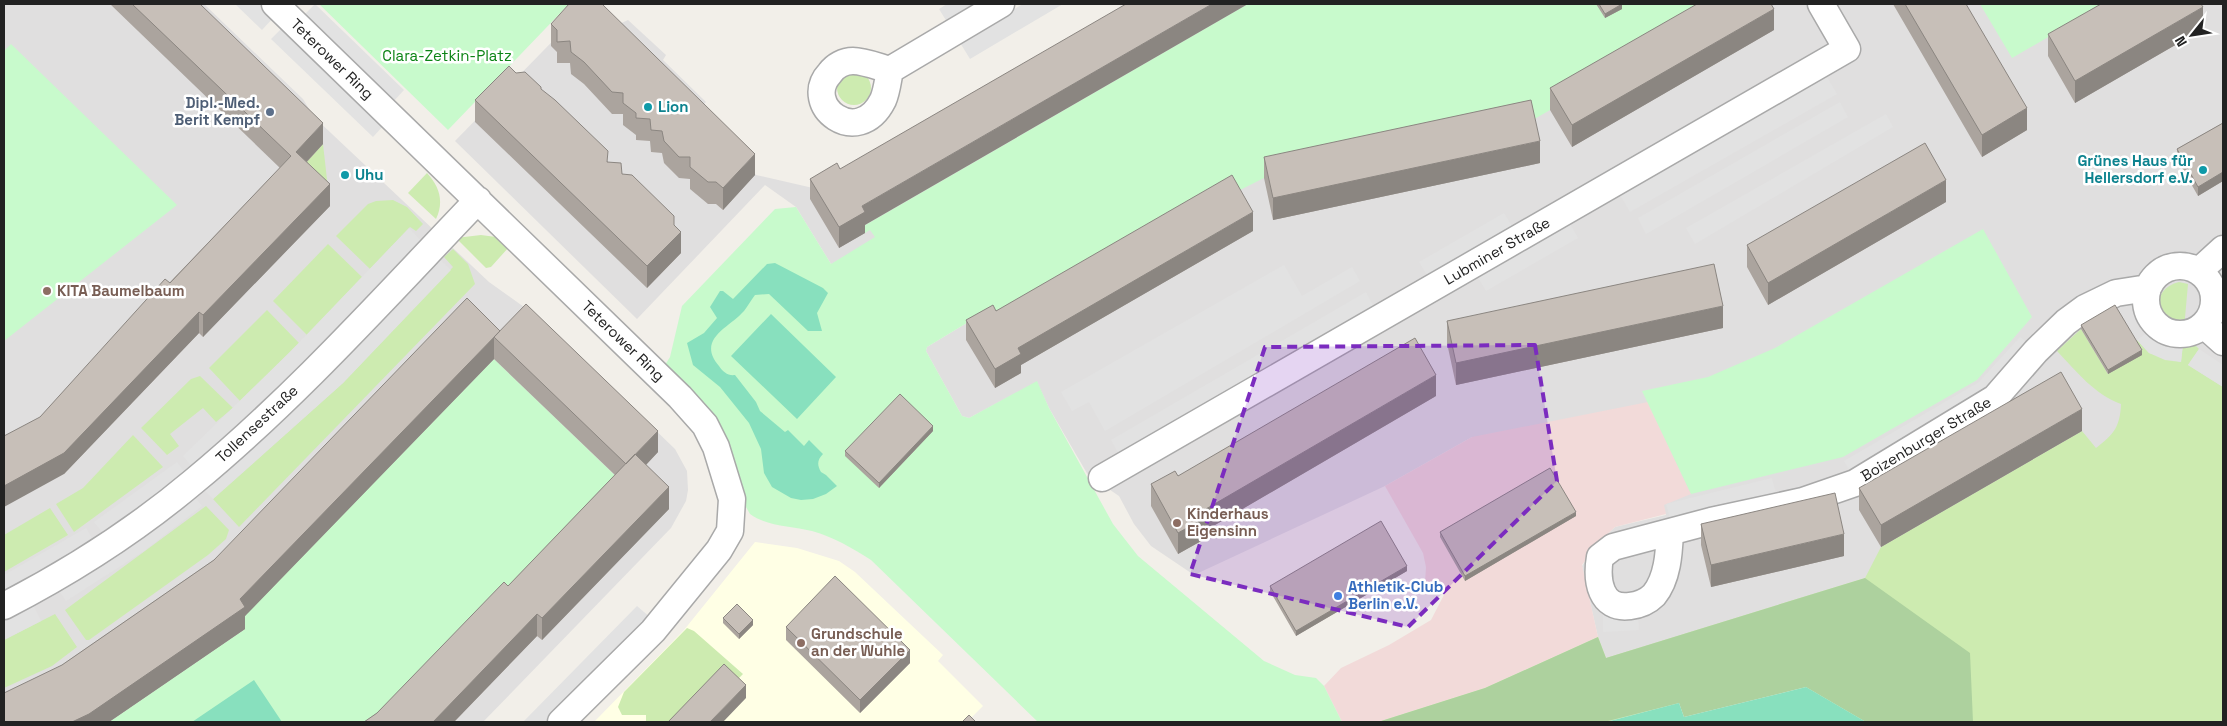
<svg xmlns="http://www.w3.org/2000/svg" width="2227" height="726" viewBox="0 0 2227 726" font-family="'Space Grotesk',sans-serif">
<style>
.residential{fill:#e0dfdf}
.commercial{fill:#f2dad9}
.education{fill:#ffffe5}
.grass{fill:#cdebb0}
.forest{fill:#add19e}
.park{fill:#c8facc}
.pitch{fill:#88e0be}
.parking{fill:#e2e2e2}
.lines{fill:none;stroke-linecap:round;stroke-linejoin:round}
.street-casing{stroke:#a9a9a9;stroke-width:29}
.street{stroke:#fff;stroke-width:26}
.wall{fill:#aba49e}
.shaded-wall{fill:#8b8681}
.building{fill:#c7bfb8;stroke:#8b8681}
.marked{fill:#7b2cbf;fill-opacity:0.2;stroke:#7b2cbf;stroke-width:4;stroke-dasharray:10 6;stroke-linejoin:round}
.culture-dot{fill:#0f9aa8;stroke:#fff;stroke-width:2}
.service-dot{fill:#5c6f8a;stroke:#fff;stroke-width:2}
.education-dot{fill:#8d6e63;stroke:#fff;stroke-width:2}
.shop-dot{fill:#3f7fe0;stroke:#fff;stroke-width:2}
.labels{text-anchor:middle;stroke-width:5;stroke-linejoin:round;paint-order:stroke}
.park-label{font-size:15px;fill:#0c8416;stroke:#fff}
.street-label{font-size:15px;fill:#222;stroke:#fff}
.service-label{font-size:15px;font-weight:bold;fill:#4e5e75;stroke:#fff;text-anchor:end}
.culture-label{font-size:15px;font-weight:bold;fill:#0d838f;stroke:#fff;text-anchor:start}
.education-label{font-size:15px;font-weight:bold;fill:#785e54;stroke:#fff;text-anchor:start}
.shop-label{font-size:15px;font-weight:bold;fill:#366cbe;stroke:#fff;text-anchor:start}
</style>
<rect width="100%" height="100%" fill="#f2efe9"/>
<path class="residential" d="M 4,4 L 204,4 L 303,99 L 314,117 L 489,282 L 538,317 L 675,449 L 687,471 L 688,490 L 686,501 L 671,528 L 483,722 L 4,722 Z
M 1131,4 L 2223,4 L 2223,442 L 1865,578 L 1606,659 L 1598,637 L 1582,566 L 1598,543 L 1615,527 L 1666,515 L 1663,505 L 1472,437 L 1385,486 L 1194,575 L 1151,546 L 1134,524 L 1119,496 L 1088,475 L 1049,408 L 1037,382 L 969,418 L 962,416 L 926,351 L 927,347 L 985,312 L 831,264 L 796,207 L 765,185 L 637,319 L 455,141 L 587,6 L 615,26 L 628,20 L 666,55 L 663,60 L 706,102 L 694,115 L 756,175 L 813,188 Z"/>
<path class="commercial" d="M 1648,402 L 1691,494 L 1664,505 L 1666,514 L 1615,527 L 1598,543 L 1582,565 L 1598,637 L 1485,688 L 1378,722 L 1342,722 L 1324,686 L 1341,668 L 1389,645 L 1431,620 L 1446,591 L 1425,582 L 1426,567 L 1423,553 L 1385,486 L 1472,437 Z"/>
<path class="education" d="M 755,542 L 797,548 L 839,561 L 855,572 L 943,655 L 938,661 L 983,706 L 967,722 L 594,722 L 684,630 Z"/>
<path class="grass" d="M837 88a17 17 0 1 1 34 0a17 17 0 1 1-34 0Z
M 323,144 L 330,206 L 296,173 Z
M 427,173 C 440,187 444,202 436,219 L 408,193 Z
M 393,200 L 407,207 L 423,224 L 416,231 L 410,227 L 370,269 L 336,236 L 368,204 L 376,201 Z
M 481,235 L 496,237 L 509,247 L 491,267 L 486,268 L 456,238 Z
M 328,244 L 362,277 L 307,335 L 273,301 Z
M 453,249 L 468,264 L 475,284 L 239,527 L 213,499 L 343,383 L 453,267 L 444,257 Z
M 2179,282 L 2188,284 L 2184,329 C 2153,330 2148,289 2179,282 Z
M 267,310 L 299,343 L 240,401 L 209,368 Z
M 2081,329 L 2108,374 L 2134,342 L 2137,340 L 2149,353 L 2181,362 L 2183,344 L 2195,345 L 2199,349 L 2188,365 L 2223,387 L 2223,722 L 1866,722 L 1806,687 L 1679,703 L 1606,722 L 1378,722 L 1485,688 L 1598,637 L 1606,658 L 1865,578 L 1881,547 L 2082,431 L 2096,448 C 2114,434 2120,427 2121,404 C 2094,394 2077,372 2057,351 Z
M 200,376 L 233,408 L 216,422 L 203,408 L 170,434 L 179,446 L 167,455 L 141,428 L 191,379 Z
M 133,435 L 163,467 L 74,532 L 56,504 L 83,488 Z
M 206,506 L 229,530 L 226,539 L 208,555 L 89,640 L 86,640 L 65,610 Z
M 50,508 L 68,535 L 4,572 L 4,535 Z
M 55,614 L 77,647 L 52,666 L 4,688 L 4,640 Z
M 687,628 L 694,631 L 743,674 L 732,685 L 681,722 L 646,722 L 646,715 L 622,715 L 618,707 L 624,692 Z"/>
<path class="forest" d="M 1865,578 L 1970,653 L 1973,722 L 1866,722 L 1806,687 L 1684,717 L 1679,703 L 1604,722 L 1378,722 L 1485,688 L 1598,637 L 1606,658 Z"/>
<path class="park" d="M 319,4 L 569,4 L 448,130 Z
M 1248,4 L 1734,4 L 1531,121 L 1264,178 L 1232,194 L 996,330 L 985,312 L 927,347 L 926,351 L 962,416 L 969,418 L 1037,381 L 1049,408 L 1113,524 L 1138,556 L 1264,661 L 1295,675 L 1316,678 L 1324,686 L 1342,722 L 1038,722 L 871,560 C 852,548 834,537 812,531 C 791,526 768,527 750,514 L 665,365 L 670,357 L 682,306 L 775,209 L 796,207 L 831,264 L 875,237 L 870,230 L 865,233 L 862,227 Z
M 1980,4 L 2101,4 L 2102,6 L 2012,58 Z
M 11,44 L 177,205 L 4,341 L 4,51 Z
M 1983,229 L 2032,317 L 1977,380 L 1843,457 L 1691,494 L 1642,391 L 1708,377 L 1775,348 Z
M 494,359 L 626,486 L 389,722 L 109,722 L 245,629 L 240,620 Z"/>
<path class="pitch" d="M 775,263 L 823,288 L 828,293 L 817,313 L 822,331 L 808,331 L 769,294 L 755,295 C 751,300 748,306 744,311 C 729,328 696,339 719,366 C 723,372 728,376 735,375 L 756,402 L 760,411 L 785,432 L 788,430 L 804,446 L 809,440 L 823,454 C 817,460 817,465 821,472 L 826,475 L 837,486 L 826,494 L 813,499 L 801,500 L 791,498 L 772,487 L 764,473 L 761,449 L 749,423 L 720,387 L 693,365 L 687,343 L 704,333 L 717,318 L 710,307 L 720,291 L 723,291 L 733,299 L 767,264 Z
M 771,314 L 836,377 L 797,419 L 731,356 Z
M 254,680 L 282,722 L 192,722 Z
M 1806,687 L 1866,722 L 1606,722 L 1679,703 L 1684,717 Z"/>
<path class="parking" d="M 235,4 L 260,4 L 274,17 L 262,30 Z
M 315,4 L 404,90 L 393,102 L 303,16 Z
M 947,4 L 979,4 L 947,22 L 939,9 Z
M 1023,4 L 1063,4 L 970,59 L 959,41 Z
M 283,27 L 384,125 L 373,137 L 271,39 Z
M 1825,74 L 1837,94 L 1630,212 L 1619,193 Z
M 1840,102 L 1848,117 L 1646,234 L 1638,218 Z
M 1886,114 L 1893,127 L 1695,244 L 1686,228 Z
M 1504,213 L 1513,228 L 1428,277 L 1419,262 Z
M 1569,222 L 1578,238 L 1486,291 L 1477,276 Z
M 409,228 L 423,243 L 304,367 L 193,468 L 183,456 L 289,353 Z
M 437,257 L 451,270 L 343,383 L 213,499 L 201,487 Z
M 1284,265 L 1302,296 L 1352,267 L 1360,281 L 1105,431 L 1089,402 L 1072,411 L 1061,392 Z
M 1366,292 L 1374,307 L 1119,455 L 1111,440 Z
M 2151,330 L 2163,340 L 2183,344 L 2181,362 L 2165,360 L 2149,353 L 2137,340 Z
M 2020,337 L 2031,345 L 1991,392 L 1852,474 L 1844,461 L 1979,382 Z
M 2199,349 L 2223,365 L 2223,387 L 2188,365 Z
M 177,462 L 186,474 L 103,533 L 94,522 Z
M 1772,478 L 1776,493 L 1670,518 L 1666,504 Z
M 193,495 L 202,506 L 144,551 L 66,601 L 57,588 Z
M 86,528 L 93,540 L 4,594 L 4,575 Z
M 31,601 L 41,621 L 4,640 L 4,615 Z
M 637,606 L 651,618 L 548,722 L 523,722 Z
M 1638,614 L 1639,630 L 1603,632 L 1603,615 Z"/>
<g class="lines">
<defs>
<path id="street" d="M 275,4 L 680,397 L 705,425 L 716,447 L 732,499 L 730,531 L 719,550 L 653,631 L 561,722
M 890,70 C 888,79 887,91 883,100 C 858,150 800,105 830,73 C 835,66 844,61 853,61 C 864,61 879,67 890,70 L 1001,4
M2146 300a34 34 0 1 1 68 0a34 34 0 1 1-68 0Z
M 2199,271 L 2223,249
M 2204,325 L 2223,342
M 1102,478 L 1847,49 L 1821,4
M 1670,532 C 1669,552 1668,578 1654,595 C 1647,602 1639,605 1630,606 C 1600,610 1596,580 1600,557 L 1613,547 L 1711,521 L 1803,501 L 1855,483 L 1995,398 L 2036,351 L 2066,322 L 2085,308 L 2116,293 L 2148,288
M 4,606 C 68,573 137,529 193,482 C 296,397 386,296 478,200"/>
</defs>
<use href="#street" class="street-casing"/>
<use href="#street" class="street"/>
</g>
<path class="wall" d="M 110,4 L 200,4 L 323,144 L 307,162 L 330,206 L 203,337 L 199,333 L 64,474 L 40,417 L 280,168 Z
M 1596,4 L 1621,4 L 1622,9 L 1605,18 Z
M 1893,4 L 1966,4 L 2027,130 L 1982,157 Z
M 551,24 L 755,175 L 723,210 L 716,204 L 708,204 L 690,189 L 690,179 L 679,178 L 664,163 L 662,153 L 651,152 L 650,141 L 636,140 L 636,135 L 623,125 L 623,114 L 612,114 L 584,84 L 571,74 L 570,63 L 557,63 L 557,52 L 551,46 Z
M 2203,29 L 2075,103 L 2048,56 L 2048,34 Z
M 1774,30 L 1572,147 L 1550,110 L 1550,88 Z
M 516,73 L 541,90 L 608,162 L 622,174 L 674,225 L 681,253 L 647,288 L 475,122 L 475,100 Z
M 2223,123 L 2223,181 L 2198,196 L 2177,159 L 2177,149 Z
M 1264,157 L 1540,163 L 1273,220 L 1264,178 Z
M 810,179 L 865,225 L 865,233 L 839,248 L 810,199 Z
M 1946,202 L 1768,305 L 1747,267 L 1747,245 Z
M 1253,231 L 1021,365 L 1021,373 L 995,388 L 966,340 L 966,320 Z
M 1447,321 L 1723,328 L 1456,385 L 1447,343 Z
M 2081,325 L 2142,355 L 2108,374 L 2081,329 Z
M 500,331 L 658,452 L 646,465 L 669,509 L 542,640 L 537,636 L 454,722 L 364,722 L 377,713 L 508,586 L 615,475 L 494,359 L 245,616 L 245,629 L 109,722 L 4,722 L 62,665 L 214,560 Z
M 1436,396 L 1203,532 L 1203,540 L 1178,554 L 1151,506 L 1151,484 Z
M 933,431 L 879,488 L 845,456 L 845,451 Z
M 2082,431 L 1881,547 L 1859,510 L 1859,488 Z
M 1576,516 L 1465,581 L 1440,537 L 1440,532 Z
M 1701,524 L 1844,556 L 1711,587 L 1701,545 Z
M 1407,571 L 1296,636 L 1270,591 L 1270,586 Z
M 723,618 L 753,625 L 739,639 L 723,623 Z
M 786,627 L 910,663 L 860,713 L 786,640 Z"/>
<path class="shaded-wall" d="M 1212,4 L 1248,4 L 865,225 L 865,233 L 839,248 L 839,227 L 862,206 Z
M 1622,4 L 1622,9 L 1605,18 L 1605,14 Z
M 2203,7 L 2203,29 L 2075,103 L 2075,81 Z
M 1774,9 L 1774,30 L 1572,147 L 1572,125 Z
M 2027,108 L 2027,130 L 1982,157 L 1982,135 Z
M 323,123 L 323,144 L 296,173 L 296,152 Z
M 1540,141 L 1540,163 L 1273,220 L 1273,198 Z
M 755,154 L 755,175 L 723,210 L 723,188 Z
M 2223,172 L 2223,181 L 2198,196 L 2198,187 Z
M 1946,180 L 1946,202 L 1768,305 L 1768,283 Z
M 330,184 L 330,206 L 203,337 L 203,315 Z
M 1253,212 L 1253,231 L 1021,365 L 1021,373 L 995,388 L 995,369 L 1018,348 Z
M 681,232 L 681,253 L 647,288 L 647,266 Z
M 1723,306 L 1723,328 L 1456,385 L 1456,363 Z
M 199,312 L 199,333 L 64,474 L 4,507 L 4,486 Z
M 494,337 L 494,359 L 245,616 L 245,629 L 109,722 L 72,722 L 240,599 Z
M 2142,350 L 2142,355 L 2108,374 L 2108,370 Z
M 1436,375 L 1436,396 L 1203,532 L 1203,540 L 1178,554 L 1178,533 L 1199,513 Z
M 2082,409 L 2082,431 L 1881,547 L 1881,525 Z
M 933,426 L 933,431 L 879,488 L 879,483 Z
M 658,431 L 658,452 L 626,486 L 626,464 Z
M 669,487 L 669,509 L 542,640 L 542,618 Z
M 1576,512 L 1576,516 L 1465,581 L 1465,576 Z
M 1844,534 L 1844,556 L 1711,587 L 1711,565 Z
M 1407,566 L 1407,571 L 1296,636 L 1296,631 Z
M 537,614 L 537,636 L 454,722 L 433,722 Z
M 753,620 L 753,625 L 739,639 L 739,634 Z
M 910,650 L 910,663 L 860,713 L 860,700 Z
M 746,685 L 746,698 L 723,722 L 710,722 Z"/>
<path class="building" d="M 132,4 L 200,4 L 323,123 L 296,152 L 330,184 L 203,315 L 199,312 L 64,453 L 4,486 L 4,436 L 40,417 L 165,279 L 170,283 L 291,156 Z
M 569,4 L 602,4 L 755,154 L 723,188 L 716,182 L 708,182 L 690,167 L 690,157 L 679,157 L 664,141 L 662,131 L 651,130 L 650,119 L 636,118 L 636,113 L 623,103 L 623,93 L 612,92 L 584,62 L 571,52 L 570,41 L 557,42 L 557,30 L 551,24 Z
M 1126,4 L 1212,4 L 862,206 L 865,212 L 839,227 L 810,179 L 837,163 L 840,169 Z
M 1599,4 L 1622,4 L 1605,14 Z
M 1697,4 L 1771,4 L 1774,9 L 1572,125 L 1550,88 Z
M 1905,4 L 1966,4 L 2027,108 L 1982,135 Z
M 2101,4 L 2201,4 L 2203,7 L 2075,81 L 2048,34 Z
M 509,66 L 516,73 L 525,72 L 541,87 L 541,89 L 555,100 L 608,151 L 607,162 L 621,163 L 622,174 L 632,175 L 674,216 L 674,225 L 681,232 L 647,266 L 475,100 Z
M 1531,100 L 1540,141 L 1273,198 L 1264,157 Z
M 2223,123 L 2223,172 L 2198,187 L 2177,149 Z
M 1925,143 L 1946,180 L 1768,283 L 1747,245 Z
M 1232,175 L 1253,212 L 1018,348 L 1021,354 L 995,369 L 966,320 L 993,305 L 996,311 Z
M 1714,264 L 1723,306 L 1456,363 L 1447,321 Z
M 467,298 L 500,331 L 240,599 L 245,607 L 89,714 L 72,722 L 4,722 L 4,693 L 62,665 L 214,560 Z
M 526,304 L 658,431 L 626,464 L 494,337 Z
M 2115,305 L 2142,350 L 2108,370 L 2081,325 Z
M 1415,338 L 1436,375 L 1199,513 L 1203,519 L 1178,533 L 1151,484 L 1175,471 L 1178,476 Z
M 2061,372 L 2082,409 L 1881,525 L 1859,488 Z
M 900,394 L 933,426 L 879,483 L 845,451 Z
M 635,454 L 669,487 L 542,618 L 537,614 L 433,722 L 364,722 L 377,713 L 504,582 L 508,586 Z
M 1550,468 L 1576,512 L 1465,576 L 1440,532 Z
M 1835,493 L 1844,534 L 1711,565 L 1701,524 Z
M 1381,521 L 1407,566 L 1296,631 L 1270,586 Z
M 835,576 L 910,650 L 860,700 L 786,627 Z
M 737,604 L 753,620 L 739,634 L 723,618 Z
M 724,664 L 746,685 L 710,722 L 668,722 Z
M 969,715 L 976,722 L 962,722 Z"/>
<path class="marked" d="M 1535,345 L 1557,481 L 1408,627 L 1190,574 L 1265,347 Z"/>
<g class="culture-dot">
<circle cx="648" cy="107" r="5"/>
<circle cx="2203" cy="170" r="5"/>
<circle cx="345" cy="175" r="5"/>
</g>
<circle class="service-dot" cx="270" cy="112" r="5"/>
<g class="education-dot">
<circle cx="47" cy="291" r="5"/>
<circle cx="1177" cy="523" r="5"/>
<circle cx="801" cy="643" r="5"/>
</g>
<circle class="shop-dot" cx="1338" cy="596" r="5"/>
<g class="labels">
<g class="park-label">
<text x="447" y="61">Clara-Zetkin-Platz</text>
</g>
<g class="street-label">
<text transform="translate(332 59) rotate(44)" y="5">Teterower Ring</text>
<text transform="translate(1497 251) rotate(-30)" y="5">Lubminer Straße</text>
<text transform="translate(623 341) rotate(44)" y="5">Teterower Ring</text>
<text transform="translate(257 424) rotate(-43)" y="5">Tollensestraße</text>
<text transform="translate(1926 439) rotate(-31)" y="5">Boizenburger Straße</text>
</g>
<g class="service-label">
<text x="260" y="108">Dipl.-Med.<tspan x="260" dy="17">Berit Kempf</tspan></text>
</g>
<g class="culture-label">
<text x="658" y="112">Lion</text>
<text x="2193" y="166" text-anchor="end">Grünes Haus für<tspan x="2193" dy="17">Hellersdorf e.V.</tspan></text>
<text x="355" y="180">Uhu</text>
</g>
<g class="education-label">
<text x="57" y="296">KITA Baumelbaum</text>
<text x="1187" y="519">Kinderhaus<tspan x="1187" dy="17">Eigensinn</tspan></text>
<text x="811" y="639">Grundschule<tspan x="811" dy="17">an der Wuhle</tspan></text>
</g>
<g class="shop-label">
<text x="1348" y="592">Athletik-Club<tspan x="1348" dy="17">Berlin e.V.</tspan></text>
</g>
</g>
<rect width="2227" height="726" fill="none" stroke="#222222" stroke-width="10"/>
<g transform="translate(2192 35) rotate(240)" stroke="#ffffff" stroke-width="4" paint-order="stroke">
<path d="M0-4L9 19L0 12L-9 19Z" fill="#222222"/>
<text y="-8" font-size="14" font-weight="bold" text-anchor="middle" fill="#222222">N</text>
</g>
</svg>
